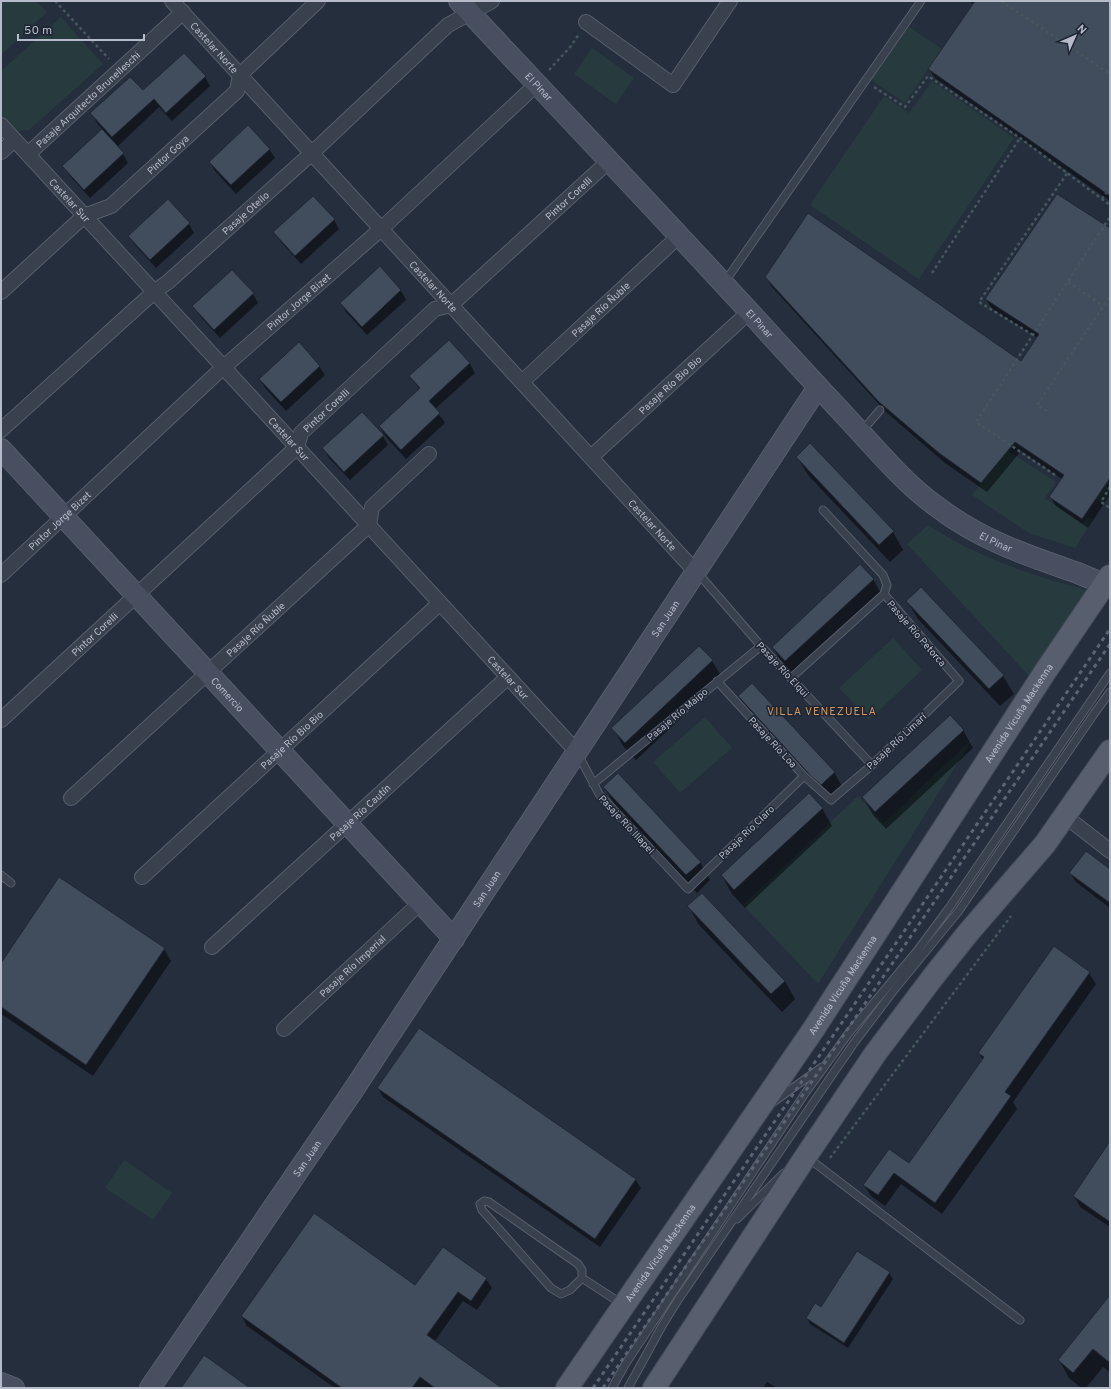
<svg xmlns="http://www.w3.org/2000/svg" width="1111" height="1389" viewBox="0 0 1111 1389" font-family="Overpass,sans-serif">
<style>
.green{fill:#273a3e}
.shadow{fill:#0007}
.building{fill:#414c5d;stroke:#202735}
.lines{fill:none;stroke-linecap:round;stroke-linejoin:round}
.lane-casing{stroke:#575e6c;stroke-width:9}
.street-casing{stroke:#575e6c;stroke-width:16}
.secondary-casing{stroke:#575e6c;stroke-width:22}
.primary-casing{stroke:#424957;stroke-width:24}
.path{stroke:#45575c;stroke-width:2.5;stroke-dasharray:3 3;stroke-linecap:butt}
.lane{stroke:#39404e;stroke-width:7}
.street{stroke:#39404e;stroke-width:14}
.secondary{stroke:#474f60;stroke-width:20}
.primary{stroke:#575f6e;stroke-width:22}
.rail{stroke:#5b6474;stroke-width:3;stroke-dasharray:4 4;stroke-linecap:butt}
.labels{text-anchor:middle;stroke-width:3;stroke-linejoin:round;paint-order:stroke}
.street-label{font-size:10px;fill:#b5bbc9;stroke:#1e2533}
.neighbourhood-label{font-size:11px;letter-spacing:1px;fill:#d29b66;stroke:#1e2533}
</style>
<rect width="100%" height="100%" fill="#252e3d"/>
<path class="green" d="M 1,1 L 36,1 L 47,12 L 1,55 Z
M 61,17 L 103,64 L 29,130 L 15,131 L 1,116 L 1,71 Z
M 908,26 L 942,49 L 905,103 L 871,80 Z
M 592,48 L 634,78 L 616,104 L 574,74 Z
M 932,81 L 1014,138 L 919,279 L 810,205 L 884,96 L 909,113 Z
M 1008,451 L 1056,482 L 1045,498 L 1082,523 L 1088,516 L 1093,519 L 1075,548 L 1029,533 L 972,495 Z
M 1110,478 L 1110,495 L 1104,504 L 1096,499 Z
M 928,525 C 940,532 952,540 964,546 C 1005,566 1047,580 1091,591 L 1029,676 L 907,544 Z
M 893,638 L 922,670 L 869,720 L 839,688 Z
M 705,717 L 732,748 L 680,793 L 653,762 Z
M 974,737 L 818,984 L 743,905 L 858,796 L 884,823 Z
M 124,1160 L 172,1193 L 153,1220 L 105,1188 Z"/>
<path class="shadow" d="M 969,1 L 1110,1 L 1110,201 L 935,78 L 929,69 L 974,5 Z
M 205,77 L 210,86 L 172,121 L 159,107 L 117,147 L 123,154 L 128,163 L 90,198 L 69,175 L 64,166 L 103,130 L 97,123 L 92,114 L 143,92 Z
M 269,149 L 275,158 L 236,194 L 215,171 L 210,162 Z
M 334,220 L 339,229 L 301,264 L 280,241 L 275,232 Z
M 189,224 L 194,233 L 156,268 L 135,245 L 130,236 Z
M 1110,229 L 1110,495 L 1088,528 L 1056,506 L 1050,497 L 1062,479 L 1021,451 L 987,492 L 945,463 L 886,412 L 772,287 L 766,277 L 1022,362 L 1038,338 L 991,308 L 986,299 Z
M 380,268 L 401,291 L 406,300 L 367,335 L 346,312 L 341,303 Z
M 253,294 L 258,303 L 220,338 L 199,315 L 194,306 Z
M 449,341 L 470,364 L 475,373 L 435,409 L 445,423 L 406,459 L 385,436 L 380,427 L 420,390 L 410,376 Z
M 319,366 L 325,375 L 286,411 L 265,388 L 260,379 Z
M 362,413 L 383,436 L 388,445 L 350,480 L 329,458 L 324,449 Z
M 797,457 L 893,532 L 903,550 L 890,562 L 808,475 Z
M 873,579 L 883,597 L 796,679 L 783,665 L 773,647 Z
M 921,589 L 1003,676 L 1014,694 L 1000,706 L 918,619 L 907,601 Z
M 699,647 L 712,661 L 723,679 L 636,760 L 623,746 L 613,728 Z
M 739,697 L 834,772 L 844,790 L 832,802 L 750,715 Z
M 963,730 L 973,748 L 886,829 L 873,815 L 863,797 Z
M 604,787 L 700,862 L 710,880 L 697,893 L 615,805 Z
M 822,808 L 832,826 L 745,908 L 732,894 L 722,876 Z
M 1110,871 L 1110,908 L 1076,882 L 1070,873 Z
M 702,894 L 785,981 L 795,999 L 782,1012 L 699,925 L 689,907 Z
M 164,949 L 171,961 L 93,1076 L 1,1014 L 1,965 Z
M 1089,973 L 1096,984 L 1013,1102 L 1017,1109 L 942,1214 L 901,1184 L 885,1206 L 871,1196 L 864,1185 L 909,1164 L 983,1060 L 979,1053 Z
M 378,1088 L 635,1179 L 641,1188 L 600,1247 L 383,1097 Z
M 1110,1143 L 1110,1227 L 1080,1207 L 1074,1196 Z
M 889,1273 L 893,1279 L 848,1348 L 810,1324 L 807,1318 L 821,1309 Z
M 486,1279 L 492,1288 L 477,1310 L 463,1301 L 435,1341 L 501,1388 L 335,1388 L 247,1326 L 242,1316 L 416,1287 Z
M 1110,1297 L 1110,1372 L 1103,1367 L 1086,1388 L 1081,1388 L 1069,1378 L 1059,1360 Z
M 767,1382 L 777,1388 L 763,1388 Z"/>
<path class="building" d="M 975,1 L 1110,1 L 1110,196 L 928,69 Z
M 184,53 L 206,76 L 166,113 L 154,99 L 112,137 L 90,113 L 130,77 L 143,90 Z
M 248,125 L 270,149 L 231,185 L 209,162 Z
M 102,129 L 124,153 L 84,190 L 62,166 Z
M 1057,194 L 1110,228 L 1110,478 L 1082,519 L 1049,497 L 1064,475 L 1015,442 L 981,483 L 939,453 L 879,402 L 765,277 L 808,213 L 1021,361 L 1039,334 L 985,299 Z
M 313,196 L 335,219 L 295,256 L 273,232 Z
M 168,199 L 190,223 L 150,260 L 128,236 Z
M 380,266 L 401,290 L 362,327 L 340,303 Z
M 232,270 L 254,293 L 214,330 L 192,306 Z
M 449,340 L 470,363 L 429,401 L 440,413 L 401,450 L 379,426 L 420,388 L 409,376 Z
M 299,342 L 320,366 L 281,402 L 259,379 Z
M 362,412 L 384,435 L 344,472 L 322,448 Z
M 810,443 L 894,531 L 879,545 L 796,457 Z
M 860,564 L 874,579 L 785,661 L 772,647 Z
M 921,587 L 1004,675 L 989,689 L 906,601 Z
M 699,646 L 713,660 L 625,743 L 611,728 Z
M 752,683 L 835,772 L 821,785 L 811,776 L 738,696 Z
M 950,715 L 964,730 L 875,812 L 862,797 Z
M 618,773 L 701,862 L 686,875 L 603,787 Z
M 809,793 L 823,808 L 734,890 L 721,875 Z
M 1086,851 L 1110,869 L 1110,903 L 1069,873 Z
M 59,877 L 165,948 L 86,1065 L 1,1007 L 1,963 Z
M 702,893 L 785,981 L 771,994 L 687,906 Z
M 1054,946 L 1090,972 L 1005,1092 L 1011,1096 L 935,1203 L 894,1173 L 878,1195 L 863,1185 L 889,1149 L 909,1163 L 984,1057 L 978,1053 Z
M 419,1028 L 636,1179 L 595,1239 L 377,1088 Z
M 1110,1141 L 1110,1222 L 1073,1196 Z
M 314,1213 L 415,1285 L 443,1247 L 487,1278 L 471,1301 L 458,1292 L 427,1335 L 502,1388 L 435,1388 L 420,1377 L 412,1388 L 342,1388 L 241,1316 Z
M 857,1251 L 890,1272 L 844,1343 L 806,1318 L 815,1303 L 821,1307 Z
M 1110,1295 L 1110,1363 L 1093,1349 L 1073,1373 L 1058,1360 Z
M 204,1355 L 250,1388 L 181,1388 Z"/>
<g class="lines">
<defs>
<path id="lane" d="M 724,283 L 921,1
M 862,431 L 880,410
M 697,572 L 761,646 L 872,765
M 791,678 L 884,594
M 717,681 L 804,776 L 831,800 L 872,765 L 959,681 L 884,594 L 887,585 L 883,575 L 823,510
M 578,754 L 599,794 L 688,889 L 804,776
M 593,784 L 761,646
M 1,875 L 11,883
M 772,1103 L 822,1067
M 807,1157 L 1020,1320
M 737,1219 L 784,1173
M 582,1278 L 582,1270 L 578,1264 L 489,1202 L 484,1201 L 480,1204 L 482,1210 L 551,1288 L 561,1294 L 570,1290 L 582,1278 L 622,1304
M 612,1388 L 626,1363 L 806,1092 L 848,1034 L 917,951 L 949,908 L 1110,673
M 628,1388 L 662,1326 L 678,1300 L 854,1043 L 894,990 L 958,912 L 1094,714 L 1110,692"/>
<g id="street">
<path id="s1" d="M 172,1 L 695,571"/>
<path d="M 586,22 L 673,85 L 730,1"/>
<path id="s2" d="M 1,125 L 577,752"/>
<path d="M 1,152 L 14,140"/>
<path id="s3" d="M 28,154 L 183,12"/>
<path id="s4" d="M 1,292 L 84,216 L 111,206 L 237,91 L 240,75 L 318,1"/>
<path id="s5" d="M 522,382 L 679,236"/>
<path id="s6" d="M 1,430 L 154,292 L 168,282 L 312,153 L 448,25 L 492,1"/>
<path id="s7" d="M 591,457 L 749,312"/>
<path id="s8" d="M 1,575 L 216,374 L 381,229 L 537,84"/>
<path id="s9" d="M 1,720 L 297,447 L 301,433 L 435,309 L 451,305 L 609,161"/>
<path id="s10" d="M 71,798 L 369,525 L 372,507 L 429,454"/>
<path d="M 1065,816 L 1110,851"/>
<path id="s11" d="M 142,877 L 440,603"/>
<path id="s12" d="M 212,947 L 508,677"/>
<path id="s13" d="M 284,1029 L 420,903"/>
</g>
<g id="secondary">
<path id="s14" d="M 459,1 C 559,108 659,213 757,320 C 791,358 826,395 860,432 C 884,458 907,485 936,506 C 979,539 1023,554 1072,571 C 1085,575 1097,583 1110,584"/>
<path id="s15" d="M 1,449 L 454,939"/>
<path d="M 1,1383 L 14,1388"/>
<path id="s16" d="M 150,1388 L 352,1092 L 818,387"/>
</g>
<g id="primary">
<path id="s17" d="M 567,1388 L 813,1030 L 1045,672 L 1110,576"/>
<path d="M 654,1388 L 806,1156 L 875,1054 L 933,977 L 968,933 L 1045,844 L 1110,751"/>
</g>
</defs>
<use href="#lane" class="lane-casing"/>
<use href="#street" class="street-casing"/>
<use href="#secondary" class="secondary-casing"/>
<use href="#primary" class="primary-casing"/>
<path class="path" d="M 55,1 L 109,59
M 1001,1 L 1110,74
M 549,70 L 571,46 L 579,34
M 874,87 L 905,107 L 928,76 L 1020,138 L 1110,205
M 1102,199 L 1106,193
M 932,273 L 1020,138
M 1068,282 L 1103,306
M 1033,335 L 979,302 L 1068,172
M 1047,411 L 1037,405 L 1110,296
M 1055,475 L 976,422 L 1110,217
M 1109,479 L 1110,479
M 1110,487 L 1101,502 L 1110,508
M 830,1158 L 1011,916"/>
<use href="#lane" class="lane"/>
<use href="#street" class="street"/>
<use href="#secondary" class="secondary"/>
<use href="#primary" class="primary"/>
<path class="rail" d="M 593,1388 L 1110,629
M 603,1388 L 1110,644"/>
</g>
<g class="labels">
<g class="street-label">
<text dy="4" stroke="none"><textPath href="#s1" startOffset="63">Castelar Norte</textPath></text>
<text dy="4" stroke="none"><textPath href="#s14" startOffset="117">El Pinar</textPath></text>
<text dy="4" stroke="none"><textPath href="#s3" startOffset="81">Pasaje Arquitecto Brunelleschi</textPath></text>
<text dy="4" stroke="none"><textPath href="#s4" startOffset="218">Pintor Goya</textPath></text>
<text dy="4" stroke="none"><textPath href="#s9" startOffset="775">Pintor Corelli</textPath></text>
<text dy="4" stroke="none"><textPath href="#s2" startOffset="102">Castelar Sur</textPath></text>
<text dy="4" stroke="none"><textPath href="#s6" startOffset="327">Pasaje Otello</textPath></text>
<text dy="4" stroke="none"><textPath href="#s1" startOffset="387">Castelar Norte</textPath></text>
<text dy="4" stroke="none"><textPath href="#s8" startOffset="404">Pintor Jorge Bizet</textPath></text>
<text dy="4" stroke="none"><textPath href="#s5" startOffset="107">Pasaje Río Ñuble</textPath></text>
<text dy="4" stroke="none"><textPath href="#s14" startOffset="441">El Pinar</textPath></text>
<text dy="4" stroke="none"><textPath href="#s7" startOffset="107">Pasaje Río Bio Bio</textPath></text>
<text dy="4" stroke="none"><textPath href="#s9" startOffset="451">Pintor Corelli</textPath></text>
<text dy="4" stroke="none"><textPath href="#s2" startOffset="426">Castelar Sur</textPath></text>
<text dy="4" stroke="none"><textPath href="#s8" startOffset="80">Pintor Jorge Bizet</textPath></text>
<text dy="4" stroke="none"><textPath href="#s1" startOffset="711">Castelar Norte</textPath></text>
<text dy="4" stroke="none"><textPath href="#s14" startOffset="765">El Pinar</textPath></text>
<text dy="4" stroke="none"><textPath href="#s16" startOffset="926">San Juan</textPath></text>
<text dy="4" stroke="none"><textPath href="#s10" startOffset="250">Pasaje Río Ñuble</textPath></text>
<text transform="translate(917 633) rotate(49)" y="4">Pasaje Río Petorca</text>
<text dy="4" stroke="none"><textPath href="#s9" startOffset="127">Pintor Corelli</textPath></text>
<text transform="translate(783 669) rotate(47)" y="4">Pasaje Río Elqui</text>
<text dy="4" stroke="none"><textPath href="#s2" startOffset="750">Castelar Sur</textPath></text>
<text dy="4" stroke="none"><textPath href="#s15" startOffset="334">Comercio</textPath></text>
<text dy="4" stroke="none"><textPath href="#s17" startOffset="812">Avenida Vicuña Mackenna</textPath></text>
<text transform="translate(677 714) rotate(-40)" y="4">Pasaje Río Maipo</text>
<text dy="4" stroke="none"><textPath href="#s11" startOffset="203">Pasaje Río Bio Bio</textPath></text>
<text transform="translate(896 741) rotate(-43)" y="4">Pasaje Río Limarí</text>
<text transform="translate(773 742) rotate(47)" y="4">Pasaje Río Loa</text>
<text dy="4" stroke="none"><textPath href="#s12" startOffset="200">Pasaje Río Cautín</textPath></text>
<text transform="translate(627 824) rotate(47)" y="4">Pasaje Río Illapel</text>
<text transform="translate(746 832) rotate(-44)" y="4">Pasaje Río Claro</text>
<text dy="4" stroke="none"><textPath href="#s16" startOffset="602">San Juan</textPath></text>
<text dy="4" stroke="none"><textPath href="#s13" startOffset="93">Pasaje Río Imperial</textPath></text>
<text dy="4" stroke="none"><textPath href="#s17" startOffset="488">Avenida Vicuña Mackenna</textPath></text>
<text dy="4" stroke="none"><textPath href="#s16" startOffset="278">San Juan</textPath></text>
<text dy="4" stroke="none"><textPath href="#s17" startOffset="164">Avenida Vicuña Mackenna</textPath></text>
</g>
<g class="neighbourhood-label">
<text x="822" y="715">VILLA VENEZUELA</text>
</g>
</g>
<rect width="1111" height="1389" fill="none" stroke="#b5bbc9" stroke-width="4"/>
<g transform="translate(1075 36) rotate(45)" stroke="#1e2533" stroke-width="3" paint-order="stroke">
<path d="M0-3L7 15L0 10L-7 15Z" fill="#b5bbc9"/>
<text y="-6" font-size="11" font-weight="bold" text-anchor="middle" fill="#b5bbc9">N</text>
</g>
<path d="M18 34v6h126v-6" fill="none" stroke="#b5bbc9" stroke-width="2"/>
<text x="24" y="34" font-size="12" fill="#b5bbc9" stroke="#1e2533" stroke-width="3" paint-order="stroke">50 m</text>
</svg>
